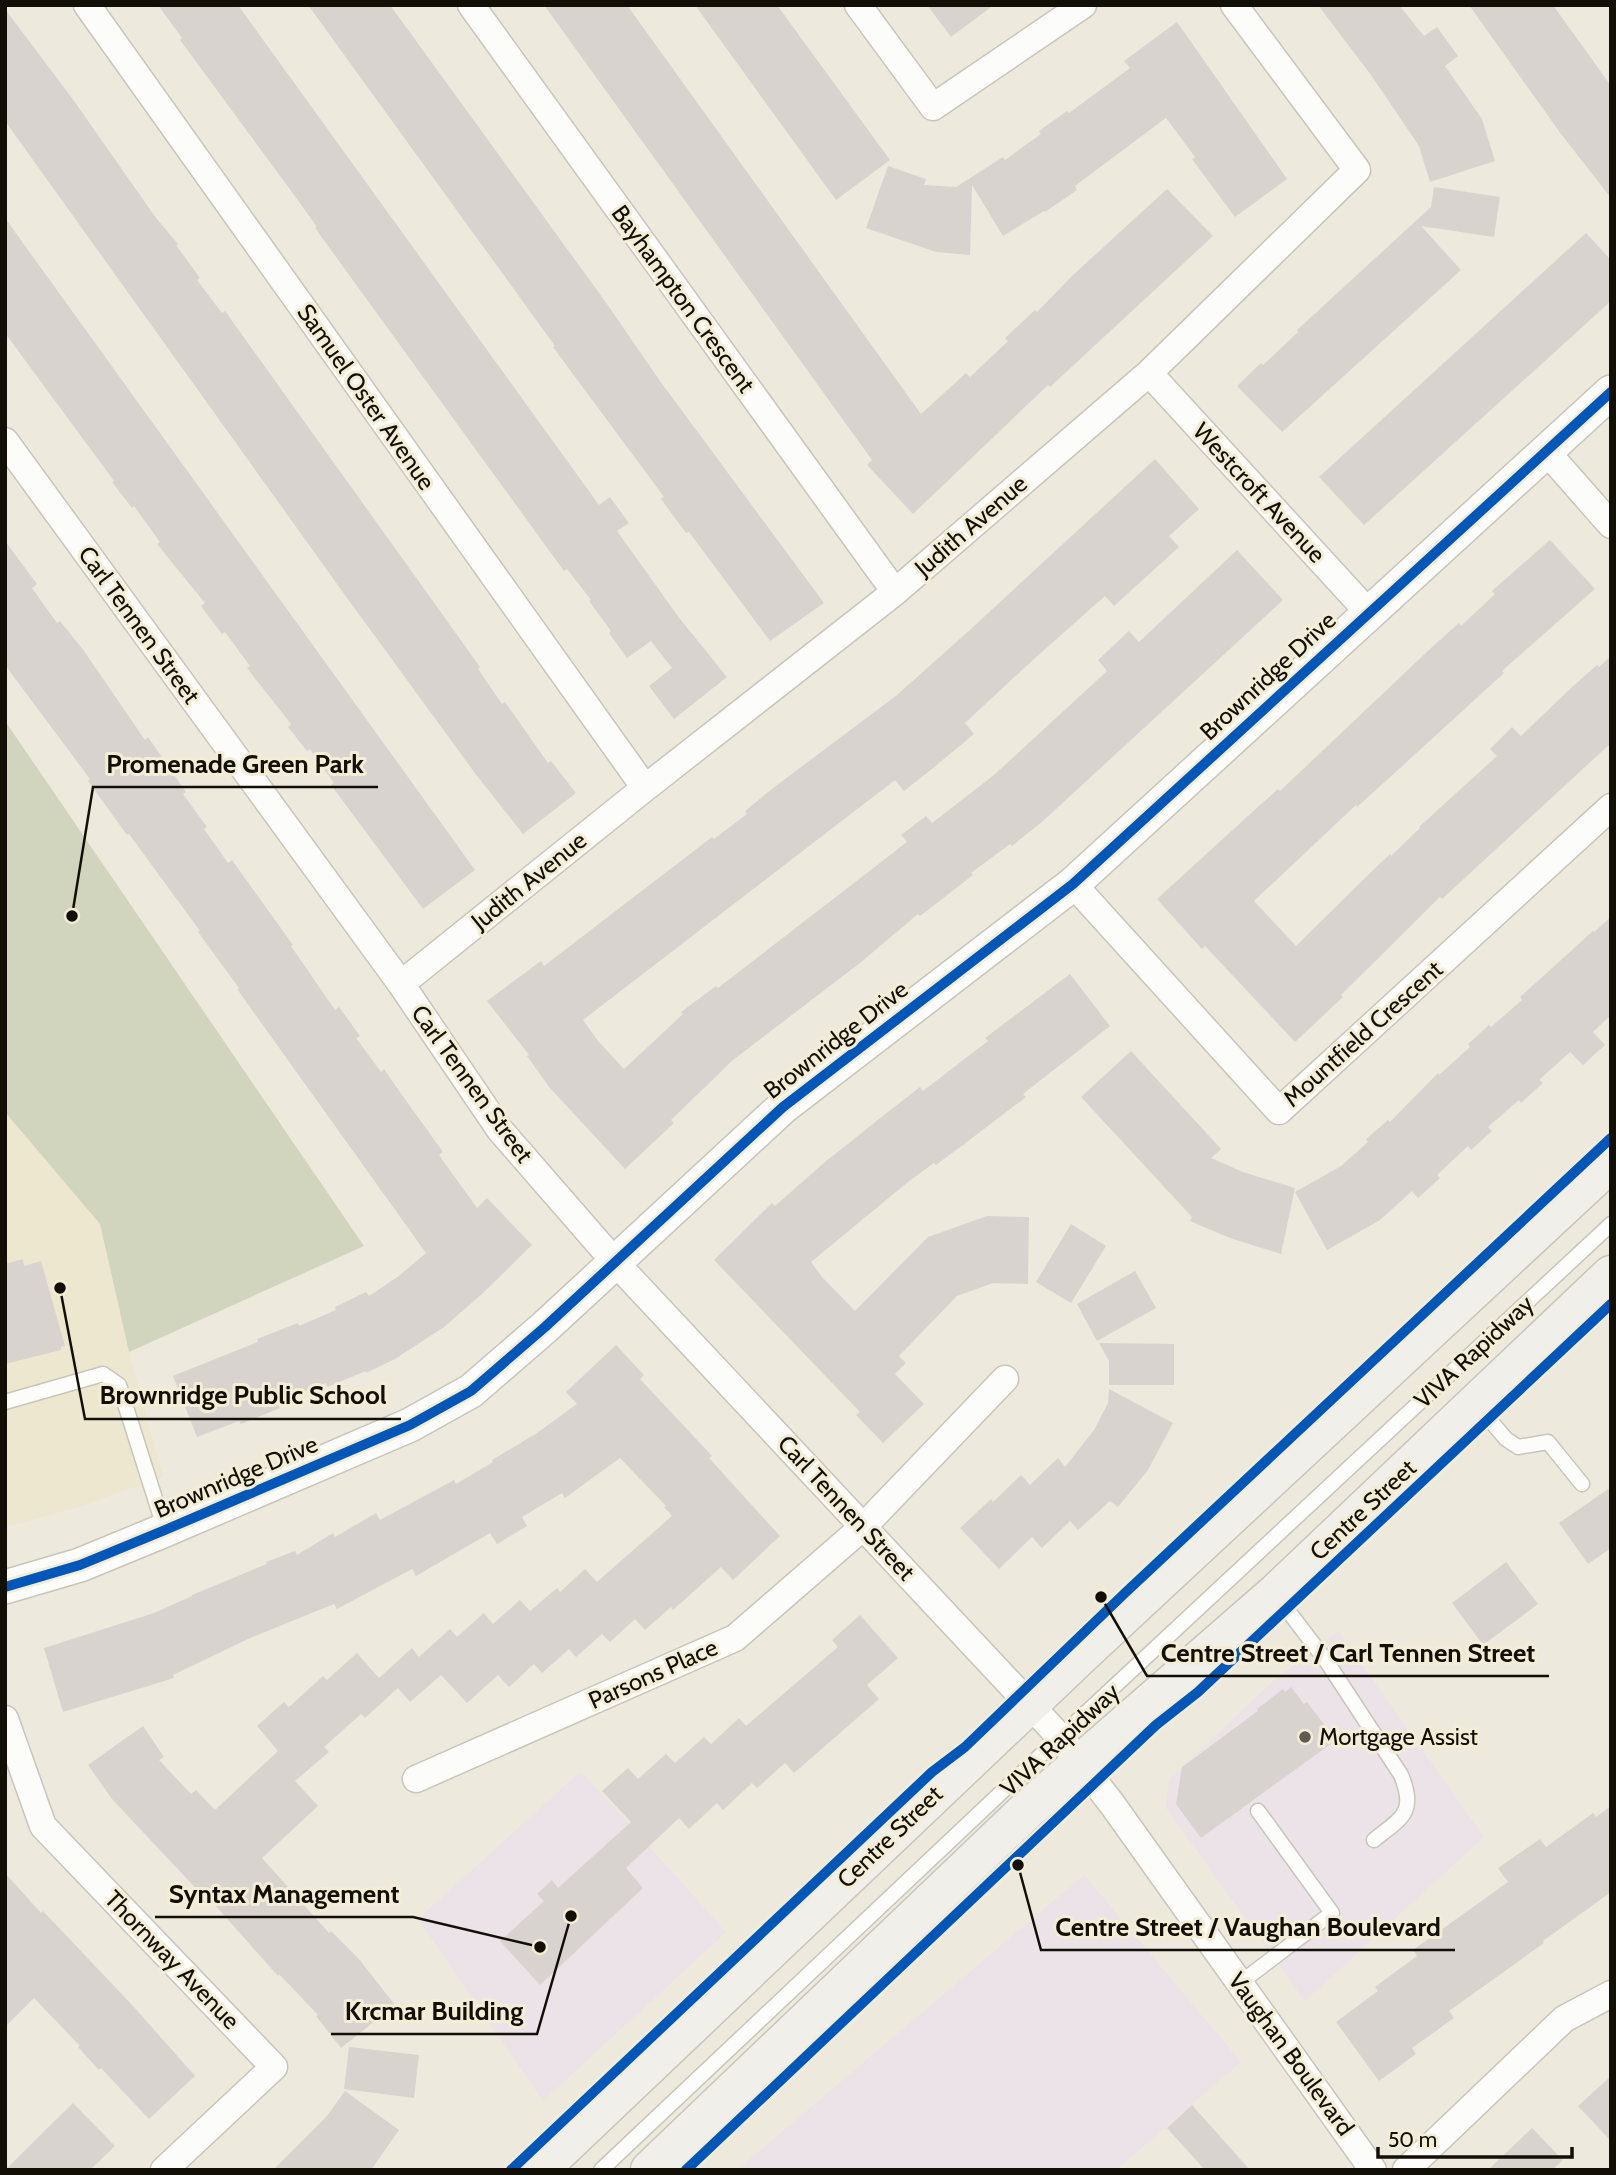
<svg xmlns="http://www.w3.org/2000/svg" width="1616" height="2175" viewBox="0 0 1616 2175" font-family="Cabin,sans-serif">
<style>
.commercial{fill:#ebe3e8}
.built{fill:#eee7d0}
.green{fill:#d2d5bd}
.building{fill:#d9d3d0}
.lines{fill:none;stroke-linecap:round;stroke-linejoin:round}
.service-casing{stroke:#c8c5bb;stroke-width:17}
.minor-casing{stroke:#c8c5bb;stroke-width:29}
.tertiary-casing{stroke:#c8c5bb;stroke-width:36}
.secondary-casing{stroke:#c8c5bb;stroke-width:41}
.service{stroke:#fcfcfa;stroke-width:14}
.minor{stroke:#fcfcfa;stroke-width:26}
.tertiary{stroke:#fcfcfa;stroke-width:33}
.secondary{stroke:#f1efea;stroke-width:38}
.cycleway-casing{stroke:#f4edd5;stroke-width:15}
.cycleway{stroke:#0057b8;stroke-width:10}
.poi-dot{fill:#5f5b52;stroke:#f4edd5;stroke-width:2.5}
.labels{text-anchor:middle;stroke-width:6;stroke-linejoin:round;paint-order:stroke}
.street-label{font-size:24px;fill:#120f07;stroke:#f4edd5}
.poi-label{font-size:24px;fill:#120f07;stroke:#f4edd5;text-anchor:start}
.leader{fill:none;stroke:#120f07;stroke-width:2.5}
.callout-dot{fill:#120f07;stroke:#f4edd5;stroke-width:2.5}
.callout-label{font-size:26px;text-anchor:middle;font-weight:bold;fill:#120f07;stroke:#f4edd5;stroke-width:6;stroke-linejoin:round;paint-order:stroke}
</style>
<rect width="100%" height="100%" fill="#ede9dc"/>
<path class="commercial" d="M 1338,1631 L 1484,1837 L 1305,2001 L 1166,1808 L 1169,1780 L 1271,1683 Z
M 581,1771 L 726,1932 L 543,2101 L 418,1919 Z
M 1084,1875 L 1241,2062 L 1116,2170 L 737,2170 Z"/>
<path class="built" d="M 5,1112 L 100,1224 L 129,1352 L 163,1477 L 76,1508 L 5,1527 Z"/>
<path class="green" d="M 5,721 L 364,1246 L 129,1352 L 100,1224 L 5,1112 Z"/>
<path class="building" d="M 158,5 L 238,5 L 599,505 L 610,497 L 629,523 L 617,531 L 680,619 L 727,677 L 674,719 L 649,686 L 672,668 L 651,641 L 627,658 L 609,633 L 611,631 L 589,601 L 591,600 L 567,569 L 564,571 L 463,432 L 315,228 L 317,227 L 289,188 L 180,40 L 182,38 Z
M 308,5 L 390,5 L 607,304 L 660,381 L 824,603 L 770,641 L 689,532 L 686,533 L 661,499 L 664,497 L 553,347 L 555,346 Z
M 544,5 L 627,5 L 921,414 L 966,373 L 970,377 L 1008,341 L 1005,338 L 1035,310 L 1037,312 L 1073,275 L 1167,189 L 1213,236 L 1050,387 L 1048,385 L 913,514 L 867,465 L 872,460 Z
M 695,5 L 777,5 L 890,160 L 836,200 Z
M 927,5 L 994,5 L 951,37 Z
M 1318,5 L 1399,5 L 1424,36 L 1437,27 L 1458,56 L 1445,66 L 1482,119 L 1495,161 L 1430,182 L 1419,146 L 1371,75 Z
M 1469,5 L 1553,5 L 1611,86 L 1611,198 L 1561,134 Z
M 5,9 L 72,98 L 156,218 L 178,244 L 176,245 L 200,278 L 197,280 L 222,313 L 225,311 L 435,604 L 480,667 L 478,669 L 502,704 L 505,702 L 548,763 L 551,761 L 576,793 L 523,834 L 477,776 L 342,591 L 5,121 Z
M 1177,22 L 1287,179 L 1235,217 L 1192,159 L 1195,157 L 1166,118 L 1075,186 L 1077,190 L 1045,212 L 1044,211 L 1003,236 L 972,185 L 970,255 L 936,252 L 866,228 L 888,166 L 926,179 L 924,185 L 956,187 L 1003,157 L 1005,160 L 1041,134 L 1039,131 L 1067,111 L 1069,113 L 1130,68 L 1124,61 Z
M 1434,187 L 1500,197 L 1494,237 L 1421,226 L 1461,270 L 1282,432 L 1237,386 L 1261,363 L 1263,365 L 1298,332 L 1297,330 L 1431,207 Z
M 5,218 L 475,870 L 423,909 L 331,785 L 334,783 L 310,749 L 307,751 L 288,727 L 291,724 L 247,668 L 250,666 L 225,632 L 222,634 L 201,606 L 205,603 L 157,544 L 160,542 L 134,506 L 132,508 L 112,482 L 114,481 L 5,333 Z
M 1586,233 L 1611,260 L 1611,301 L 1364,525 L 1319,477 Z
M 1155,459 L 1199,509 L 1169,536 L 1179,547 L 1114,606 L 1105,596 L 1034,659 L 965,723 L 974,734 L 932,769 L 904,791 L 895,780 L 583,1020 L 598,1041 L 624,1069 L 683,1014 L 681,1012 L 716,986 L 718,988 L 907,842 L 901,835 L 926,816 L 932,823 L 994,775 L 1107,671 L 1098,660 L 1129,631 L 1139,642 L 1237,550 L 1283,600 L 1043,821 L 1012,846 L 1010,844 L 971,873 L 973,875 L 920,916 L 918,914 L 860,963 L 733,1060 L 671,1120 L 674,1123 L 625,1169 L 550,1088 L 527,1056 L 529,1055 L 487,1001 L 541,961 L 544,966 L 712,837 L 714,839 L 747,814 L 745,811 L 777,785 L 897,695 L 972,628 Z
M 1550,540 L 1595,589 L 1502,671 L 1504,673 L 1388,779 L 1357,807 L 1356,805 L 1254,901 L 1296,946 L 1369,874 L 1390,854 L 1391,856 L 1420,828 L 1419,827 L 1497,756 L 1490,749 L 1512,727 L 1521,736 L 1571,688 L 1597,665 L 1599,667 L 1611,656 L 1611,743 L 1442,899 L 1440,897 L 1341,995 L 1343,997 L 1295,1042 L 1205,946 L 1202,949 L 1157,899 L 1249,815 L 1278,789 L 1280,791 L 1431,648 L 1459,623 L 1461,626 L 1495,594 L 1492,591 Z
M 5,541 L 37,584 L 32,588 L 57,623 L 60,621 L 84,651 L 145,740 L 148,737 L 186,792 L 183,794 L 207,827 L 204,829 L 228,863 L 232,860 L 293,945 L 291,946 L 335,1010 L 339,1007 L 360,1036 L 356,1038 L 381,1072 L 384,1069 L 402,1095 L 443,1152 L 439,1155 L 477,1208 L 487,1198 L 532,1245 L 482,1294 L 444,1327 L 395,1359 L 366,1373 L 366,1371 L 327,1387 L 326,1383 L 278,1403 L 280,1408 L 241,1424 L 239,1421 L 197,1437 L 173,1376 L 258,1342 L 257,1339 L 298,1323 L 299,1326 L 336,1310 L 335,1307 L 366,1292 L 369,1296 L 399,1276 L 426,1253 L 237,989 L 239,988 L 198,932 L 200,931 L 129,834 L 127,835 L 88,781 L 90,779 L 5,665 Z
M 1611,917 L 1611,1015 L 1593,1032 L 1605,1045 L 1583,1065 L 1570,1052 L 1539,1080 L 1543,1083 L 1521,1103 L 1519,1100 L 1488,1127 L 1492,1131 L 1471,1150 L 1468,1146 L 1437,1175 L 1440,1178 L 1418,1198 L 1412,1191 L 1380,1220 L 1327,1250 L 1295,1192 L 1341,1166 L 1368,1142 L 1366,1139 L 1388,1120 L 1390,1122 L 1438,1073 L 1439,1075 L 1470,1047 L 1468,1044 L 1489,1025 L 1491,1027 L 1522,1000 L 1520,997 L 1593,931 L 1594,932 Z
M 1070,974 L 1110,1026 L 1023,1094 L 1026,1097 L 967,1142 L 936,1165 L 934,1163 L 908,1182 L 811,1262 L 822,1277 L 855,1311 L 928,1237 L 987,1216 L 1029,1217 L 1028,1284 L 993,1283 L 957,1296 L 899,1356 L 906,1363 L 895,1374 L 924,1404 L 883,1443 L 856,1415 L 860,1412 L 714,1260 L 772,1203 L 775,1206 L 825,1162 L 893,1108 L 920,1087 L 923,1091 L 988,1041 L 985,1038 Z
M 1131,1051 L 1221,1149 L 1211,1158 L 1243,1172 L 1295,1188 L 1281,1254 L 1230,1238 L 1190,1221 L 1192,1217 L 1081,1097 Z
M 1071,1224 L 1106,1246 L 1071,1303 L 1036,1282 Z
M 23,1259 L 24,1266 L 41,1261 L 65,1346 L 61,1347 L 61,1350 L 5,1364 L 5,1264 Z
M 1135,1271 L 1156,1308 L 1097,1341 L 1077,1304 Z
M 1099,1343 L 1174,1344 L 1174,1385 L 1109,1385 L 1109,1361 Z
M 616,1345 L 644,1375 L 640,1379 L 712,1456 L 709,1458 L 780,1536 L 733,1580 L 721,1567 L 673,1610 L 671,1607 L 645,1630 L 635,1619 L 610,1642 L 602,1634 L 576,1657 L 569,1649 L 542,1673 L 534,1664 L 509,1687 L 498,1675 L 467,1703 L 441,1675 L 410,1702 L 398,1688 L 365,1718 L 361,1714 L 324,1747 L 329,1752 L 295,1781 L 318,1806 L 262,1858 L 329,1933 L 331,1931 L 358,1958 L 395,2005 L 341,2048 L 316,2016 L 318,2015 L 279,1974 L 278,1976 L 206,1895 L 204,1897 L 112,1799 L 88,1765 L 143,1726 L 164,1757 L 159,1760 L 191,1794 L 196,1790 L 215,1810 L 278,1751 L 257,1726 L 284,1702 L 289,1707 L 323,1676 L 327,1680 L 357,1653 L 379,1678 L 412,1648 L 419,1657 L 450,1629 L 457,1637 L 484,1613 L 493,1624 L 520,1600 L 530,1611 L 557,1588 L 560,1592 L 585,1569 L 597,1582 L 672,1516 L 664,1507 L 666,1506 L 620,1458 L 565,1498 L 562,1493 L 522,1517 L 527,1526 L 497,1544 L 490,1533 L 416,1576 L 412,1569 L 337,1609 L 334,1604 L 248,1639 L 173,1675 L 174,1678 L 63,1712 L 44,1648 L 154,1613 L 192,1596 L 192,1595 L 267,1564 L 266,1562 L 295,1551 L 297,1555 L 333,1533 L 335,1537 L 376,1513 L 380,1520 L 454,1480 L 456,1484 L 493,1462 L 492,1460 L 537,1433 L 577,1404 L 566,1392 Z
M 1109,1389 L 1173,1423 L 1148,1470 L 1118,1507 L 1110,1501 L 1078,1530 L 1070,1521 L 1042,1548 L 1032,1537 L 999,1569 L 960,1528 L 991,1499 L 993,1502 L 1021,1475 L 1030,1485 L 1058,1458 L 1065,1467 L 1094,1430 L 1108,1403 Z
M 1611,1487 L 1611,1548 L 1588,1564 L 1559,1523 Z
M 1506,1562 L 1538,1604 L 1483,1645 L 1452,1603 Z
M 860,1615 L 898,1658 L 867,1685 L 879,1699 L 794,1773 L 785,1763 L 757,1788 L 752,1783 L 723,1810 L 717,1803 L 689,1829 L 679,1818 L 626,1868 L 643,1888 L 540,1985 L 500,1941 L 544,1901 L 537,1894 L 552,1880 L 558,1888 L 631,1822 L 602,1791 L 628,1768 L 638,1779 L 666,1754 L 675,1763 L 704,1737 L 711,1744 L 739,1718 L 746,1726 L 838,1647 L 832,1640 Z
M 1291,1687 L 1304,1704 L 1307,1702 L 1336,1740 L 1201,1838 L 1176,1804 L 1182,1767 L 1258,1711 L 1257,1709 L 1283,1689 L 1285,1692 Z
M 1611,1806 L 1611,1892 L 1543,1941 L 1544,1943 L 1449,2011 L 1454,2018 L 1412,2048 L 1416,2054 L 1379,2081 L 1336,2022 L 1378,1991 L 1375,1987 L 1417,1956 L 1413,1950 L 1508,1882 L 1498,1868 L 1540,1839 L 1546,1847 L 1593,1813 L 1596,1817 Z
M 5,1873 L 41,1913 L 43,1911 L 133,2006 L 195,2076 L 149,2119 L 101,2068 L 99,2070 L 78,2047 L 80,2046 L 34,1998 L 5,2027 Z
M 349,2047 L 419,2055 L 414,2098 L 344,2089 Z
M 1611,2076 L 1611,2141 L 1578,2106 Z
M 345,2091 L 399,2130 L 371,2170 L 273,2170 L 326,2117 Z
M 73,2103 L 115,2146 L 90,2170 L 5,2170 Z
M 1192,2105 L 1250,2170 L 1205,2170 L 1167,2128 Z
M 1532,2128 L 1563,2160 L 1552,2170 L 1488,2170 Z"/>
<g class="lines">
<defs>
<path id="service" d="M 5,1402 L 103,1374 L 119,1385 L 165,1530
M 1477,1405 L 1506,1439 L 1518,1447 L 1548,1442 L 1582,1484
M 1276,1595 L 1327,1662 L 1401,1775 C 1417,1813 1401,1818 1374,1840
M 1240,1983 L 1332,1913 L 1258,1811
M 601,2170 L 1060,1737 L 1611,1224"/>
<path id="minor" d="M 87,5 L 645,788
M 471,5 L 895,592
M 858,5 L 933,107 L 1083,5
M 1149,373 L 1369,613
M 5,441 L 401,984 L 500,1130 L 614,1261 L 1060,1737 L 1112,1804 L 1373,2170
M 1546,451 L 1611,525
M 1073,884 L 1279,1111 L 1611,807
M 401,984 L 645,788 L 895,592 L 1149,373 L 1357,170 L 1234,5
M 5,1719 L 43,1826 L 274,2067 L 164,2170
M 416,1779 L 735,1638 L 863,1527 L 1005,1379
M 1406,2170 L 1564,2019 L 1611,1994"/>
<path id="tertiary" d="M 5,1587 L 80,1565 L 165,1530 L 410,1425 L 471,1391 L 545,1327 L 783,1107 L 1073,884 L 1611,392"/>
<path id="secondary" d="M 539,2170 L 1083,1653 L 1611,1162
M 650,2170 L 1027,1810 L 1276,1593 L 1611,1275"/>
</defs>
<use href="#service" class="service-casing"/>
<use href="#minor" class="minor-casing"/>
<use href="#tertiary" class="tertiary-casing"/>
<use href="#secondary" class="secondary-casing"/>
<use href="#service" class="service"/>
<use href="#minor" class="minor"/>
<use href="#tertiary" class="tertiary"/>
<use href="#secondary" class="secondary"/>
<defs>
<path id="cycleway" d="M 5,1587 L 80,1565 L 165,1530 L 410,1425 L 471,1391 L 545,1327 L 783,1107 L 1073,884 L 1611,392
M 511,2170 L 932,1772 L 965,1747 L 1125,1593 L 1611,1138
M 686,2170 L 1156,1725 L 1198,1692 L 1611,1304"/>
</defs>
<use href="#cycleway" class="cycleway-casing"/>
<use href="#cycleway" class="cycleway"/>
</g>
<circle class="poi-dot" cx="1305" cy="1737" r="7"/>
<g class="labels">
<g class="street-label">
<text transform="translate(683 299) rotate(54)" y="8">Bayhampton Crescent</text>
<text transform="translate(366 397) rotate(55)" y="8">Samuel Oster Avenue</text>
<text transform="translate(1259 493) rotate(47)" y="8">Westcroft Avenue</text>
<text transform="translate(971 526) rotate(-41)" y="8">Judith Avenue</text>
<text transform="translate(139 625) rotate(54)" y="8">Carl Tennen Street</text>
<text transform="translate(1268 676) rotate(-43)" y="8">Brownridge Drive</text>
<text transform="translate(529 881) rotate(-39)" y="8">Judith Avenue</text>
<text transform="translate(1363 1034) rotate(-42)" y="8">Mountfield Crescent</text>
<text transform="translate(836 1040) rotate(-38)" y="8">Brownridge Drive</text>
<text transform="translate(472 1084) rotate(54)" y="8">Carl Tennen Street</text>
<text transform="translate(1474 1352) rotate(-43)" y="8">VIVA Rapidway</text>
<text transform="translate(236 1477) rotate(-23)" y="8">Brownridge Drive</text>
<text transform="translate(846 1508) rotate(47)" y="8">Carl Tennen Street</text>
<text transform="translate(1363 1510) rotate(-43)" y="8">Centre Street</text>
<text transform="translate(653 1674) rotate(-24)" y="8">Parsons Place</text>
<text transform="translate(1060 1740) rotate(-43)" y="8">VIVA Rapidway</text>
<text transform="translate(890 1837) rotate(-44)" y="8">Centre Street</text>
<text transform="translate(172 1960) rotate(46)" y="8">Thornway Avenue</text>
<text transform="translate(1291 2054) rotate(54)" y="8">Vaughan Boulevard</text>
</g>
<g class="poi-label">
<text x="1319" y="1745">Mortgage Assist</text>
</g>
</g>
<path class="leader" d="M72 916L93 787H378M60 1288L85 1419H401M1101 1597L1147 1676H1549M540 1947L413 1917H155M1018 1865L1041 1950H1455M571 1916L537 2034H331"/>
<g class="callout-dot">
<circle cx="72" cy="916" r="7"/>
<circle cx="60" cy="1288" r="7"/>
<circle cx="1101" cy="1597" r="7"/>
<circle cx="540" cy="1947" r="7"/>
<circle cx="1018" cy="1865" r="7"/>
<circle cx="571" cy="1916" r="7"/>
</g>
<g class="callout-label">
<text x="235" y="773">Promenade Green Park</text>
<text x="243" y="1404">Brownridge Public School</text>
<text x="1348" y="1662">Centre Street / Carl Tennen Street</text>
<text x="284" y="1903">Syntax Management</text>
<text x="1248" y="1936">Centre Street / Vaughan Boulevard</text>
<text x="434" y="2020">Krcmar Building</text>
</g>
<rect width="1616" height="2175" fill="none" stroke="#120f07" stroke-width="14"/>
<path d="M1378 2147v10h194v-10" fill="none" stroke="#120f07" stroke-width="3.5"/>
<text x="1388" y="2147" font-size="21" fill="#120f07" stroke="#f4edd5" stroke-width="5" paint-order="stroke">50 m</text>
</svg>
